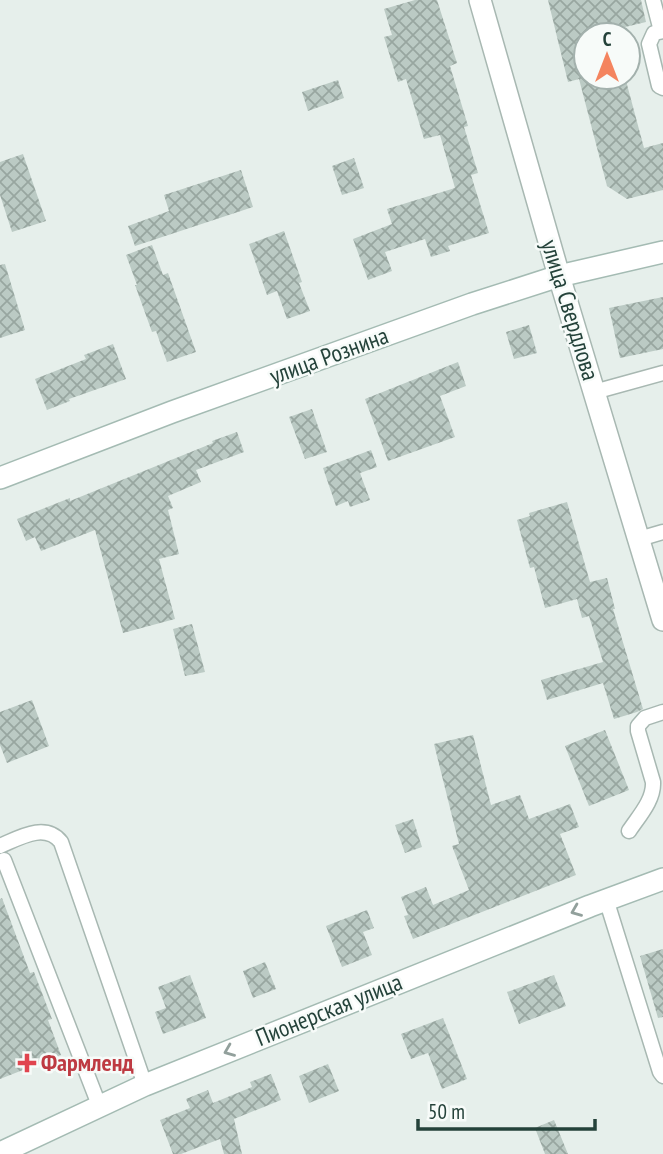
<svg xmlns="http://www.w3.org/2000/svg" width="663" height="1154" viewBox="0 0 663 1154" font-family="'PT Sans Narrow',sans-serif">
<style>
.building{fill:url(#building-cross-hatch)}
.lines{fill:none;stroke-linecap:round;stroke-linejoin:round}
.lane-casing{stroke:#a8b8b2;stroke-width:17}
.street-casing{stroke:#a8b8b2;stroke-width:24}
.secondary-casing{stroke:#a4bbb3;stroke-width:24}
.lane{stroke:#fff;stroke-width:14}
.street{stroke:#fff;stroke-width:21}
.secondary{stroke:#fff;stroke-width:21}
.oneway{stroke:#92a09c}
.health-dot{fill:#e0444e;stroke:#f7fbf9;stroke-width:2.5}
.labels{text-anchor:middle;stroke-width:5;stroke-linejoin:round;paint-order:stroke}
.street-label{font-size:24px;fill:#24423a;stroke:#f7fbf9}
.health-label{font-size:24px;font-weight:bold;fill:#be3a42;stroke:#f7fbf9;text-anchor:start}
</style>
<defs>
<pattern id="building-cross-hatch" width="8" height="8" patternUnits="userSpaceOnUse" patternTransform="scale(1.75)"><rect width="8" height="8" fill="#bbcac4"/><path d="M0 0l8 8M0 8l8-8" fill="none" stroke="#98a6a0"/></pattern>
</defs>
<rect width="100%" height="100%" fill="#e6efeb"/>
<path class="building" d="M 415,0 L 437,0 L 457,63 L 450,66 L 468,126 L 464,127 L 478,173 L 471,175 L 489,233 L 448,246 L 450,251 L 431,257 L 425,239 L 385,252 L 392,271 L 368,280 L 353,239 L 392,224 L 387,209 L 455,188 L 440,135 L 424,139 L 406,79 L 398,82 L 384,37 L 392,35 L 384,9 Z
M 548,0 L 641,0 L 646,22 L 592,35 L 586,35 L 586,77 L 625,77 L 644,148 L 663,143 L 663,190 L 627,199 L 607,186 L 579,79 L 568,82 Z
M 338,80 L 344,98 L 308,111 L 302,92 Z
M 23,154 L 46,221 L 12,232 L 0,195 L 0,162 Z
M 354,158 L 364,188 L 342,195 L 332,166 Z
M 241,170 L 253,207 L 135,246 L 128,226 L 169,211 L 164,195 Z
M 284,231 L 302,282 L 299,283 L 310,311 L 287,319 L 277,291 L 267,295 L 249,244 Z
M 152,245 L 163,275 L 168,273 L 196,352 L 167,362 L 156,331 L 152,332 L 135,285 L 137,285 L 126,255 Z
M 5,264 L 25,330 L 0,338 L 0,265 Z
M 663,297 L 663,349 L 620,358 L 609,308 Z
M 529,325 L 537,353 L 514,359 L 506,332 Z
M 113,344 L 126,379 L 69,399 L 70,401 L 47,410 L 35,379 L 86,359 L 84,355 Z
M 458,362 L 466,386 L 440,396 L 455,437 L 388,461 L 365,399 Z
M 312,409 L 327,452 L 305,459 L 289,417 Z
M 237,432 L 244,452 L 196,470 L 201,482 L 168,496 L 173,508 L 168,510 L 179,554 L 159,559 L 175,619 L 123,633 L 95,530 L 41,551 L 35,537 L 26,541 L 17,519 L 70,498 L 70,501 L 213,443 L 212,441 Z
M 371,450 L 377,467 L 360,473 L 370,500 L 350,507 L 348,501 L 336,506 L 323,468 Z
M 567,502 L 590,582 L 607,578 L 615,609 L 613,609 L 643,709 L 637,712 L 614,719 L 603,683 L 547,700 L 541,680 L 603,662 L 589,616 L 582,618 L 577,599 L 545,608 L 534,567 L 530,568 L 517,520 L 530,516 L 529,513 Z
M 192,624 L 205,672 L 185,676 L 173,629 Z
M 32,700 L 49,746 L 7,763 L 0,745 L 0,712 Z
M 605,730 L 629,790 L 589,806 L 565,746 Z
M 473,735 L 491,805 L 520,795 L 529,819 L 570,804 L 579,827 L 560,834 L 576,875 L 413,939 L 404,916 L 408,915 L 401,897 L 426,887 L 433,905 L 469,890 L 452,846 L 459,844 L 434,744 Z
M 413,819 L 422,847 L 405,853 L 395,825 Z
M 2,898 L 30,973 L 34,972 L 52,1019 L 48,1020 L 61,1055 L 0,1079 L 0,899 Z
M 367,910 L 374,928 L 363,932 L 372,955 L 342,967 L 326,926 Z
M 663,949 L 663,1017 L 658,1018 L 640,956 Z
M 265,962 L 276,989 L 253,998 L 243,971 Z
M 190,975 L 206,1018 L 163,1034 L 155,1012 L 166,1008 L 158,987 Z
M 554,975 L 566,1006 L 519,1024 L 507,992 Z
M 443,1018 L 467,1079 L 442,1089 L 428,1053 L 411,1059 L 401,1034 Z
M 328,1064 L 339,1091 L 309,1103 L 299,1076 Z
M 271,1074 L 281,1100 L 234,1119 L 242,1154 L 224,1154 L 220,1139 L 181,1154 L 173,1154 L 160,1120 L 190,1108 L 186,1099 L 208,1090 L 213,1103 L 252,1087 L 250,1082 Z
M 554,1120 L 568,1154 L 545,1154 L 535,1128 Z"/>
<g class="lines">
<defs>
<path id="lane" d="M 653,0 L 661,31
M 663,31 L 654,33 L 649,44 L 659,86 L 663,88
M 594,392 L 663,373
M 639,539 L 663,532
M 629,831 C 639,816 654,800 653,782 L 638,731 L 638,726 L 645,718 L 663,712
M 0,846 C 19,838 45,822 61,842 L 145,1085
M 4,860 L 99,1105
M 606,899 L 660,1072 L 663,1076"/>
<path id="street" d="M 480,0 L 559,276 L 663,620"/>
<path id="secondary" d="M 0,478 L 172,412 L 472,304 L 559,276 L 663,252
M 0,1153 L 145,1085 L 590,906 L 663,879"/>
</defs>
<use href="#lane" class="lane-casing"/>
<use href="#street" class="street-casing"/>
<use href="#secondary" class="secondary-casing"/>
<use href="#lane" class="lane"/>
<use href="#street" class="street"/>
<use href="#secondary" class="secondary"/>
</g>
<defs><path id="oneway-chevron" d="M-2-3.5L2.5 0L-2 3.5" fill="none" stroke-width="1.6" stroke-linecap="round" stroke-linejoin="round" transform="scale(1.75)"/></defs>
<g class="oneway">
<use href="#oneway-chevron" transform="translate(576 911) rotate(158)"/>
<use href="#oneway-chevron" transform="translate(229 1051) rotate(158)"/>
</g>
<path class="health-dot" d="M23.5 1052.5h7v7h7v7h-7v7h-7v-7h-7v-7h7z"/>
<g class="labels">
<g class="street-label">
<text transform="translate(570 310) rotate(73)" y="8">улица Свердлова</text>
<text transform="translate(329 356) rotate(-20)" y="8">улица Рознина</text>
<text transform="translate(329 1010) rotate(-22)" y="8">Пионерская улица</text>
</g>
<g class="health-label">
<text x="41" y="1071">Фармленд</text>
</g>
</g>
<g transform="translate(607 56)"><circle r="33" fill="#f7fbf9" stroke="#a3b1ad" stroke-width="2"/>
<path d="M0-5L12 26L0 18L-12 26Z" fill="#f4845f"/>
<text y="-10" font-size="19" font-weight="bold" text-anchor="middle" fill="#24423a">С</text>
</g>
<path d="M418 1119v10h177v-10" fill="none" stroke="#24423a" stroke-width="3.5"/>
<text x="428" y="1119" font-size="21" fill="#24423a" stroke="#f7fbf9" stroke-width="5" paint-order="stroke">50 m</text>
</svg>
